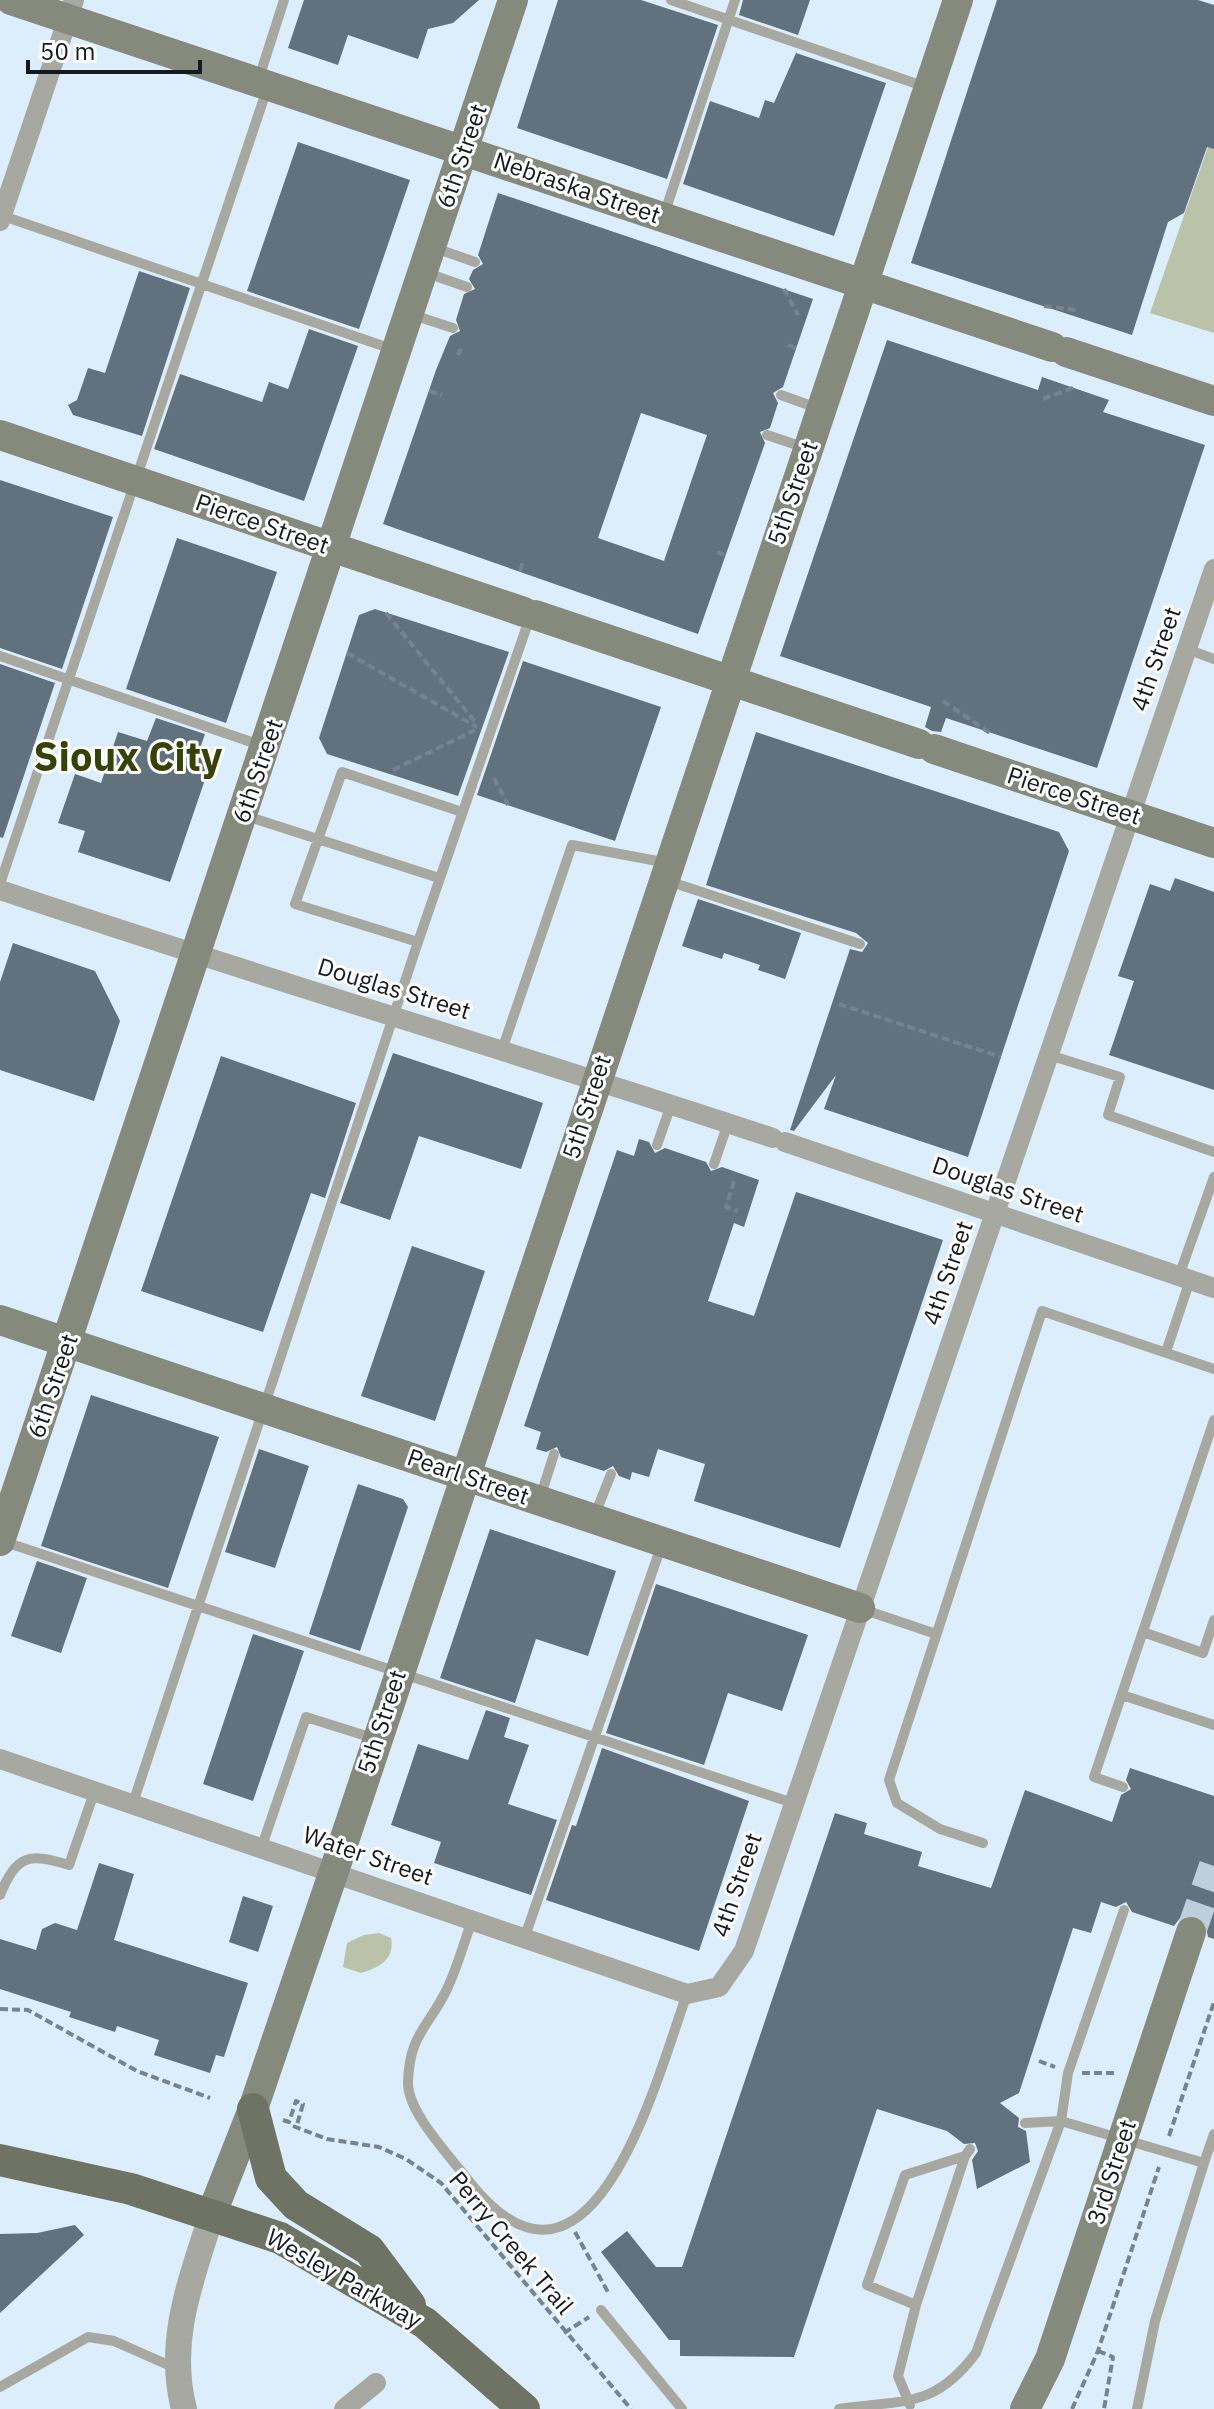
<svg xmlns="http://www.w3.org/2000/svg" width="1214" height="2409" viewBox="0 0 1214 2409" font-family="'IBM Plex Sans',sans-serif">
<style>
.green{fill:#bac2a7}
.building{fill:#61717e;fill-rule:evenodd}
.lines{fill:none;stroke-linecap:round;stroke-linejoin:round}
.secondary-tunnel{stroke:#becedb;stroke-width:30;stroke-dasharray:30 15;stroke-linecap:butt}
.path{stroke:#77838d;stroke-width:4;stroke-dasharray:8 4;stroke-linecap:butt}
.service{stroke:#a7a9a1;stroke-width:10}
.minor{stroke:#a7a9a1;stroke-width:20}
.tertiary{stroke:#a7a9a1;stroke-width:26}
.secondary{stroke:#868a7d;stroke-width:30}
.primary{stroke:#6f7364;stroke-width:32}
.labels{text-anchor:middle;stroke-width:6;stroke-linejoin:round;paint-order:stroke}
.street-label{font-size:24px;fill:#141a1f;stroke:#fff}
.town-label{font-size:40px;font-weight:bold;fill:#374206;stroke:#fff}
</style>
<rect width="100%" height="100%" fill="#dceefc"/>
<path class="green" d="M 1208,147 L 1214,149 L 1214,333 L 1150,313 Z
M 379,1933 L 391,1938 C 395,1960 379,1967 361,1973 L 343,1967 L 347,1943 L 364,1935 Z"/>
<path class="building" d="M 304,0 L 479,0 L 453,23 L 428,29 L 418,59 L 348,35 L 338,65 L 288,48 Z
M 558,0 L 641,0 L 718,25 L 667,179 L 517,128 Z
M 743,0 L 810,0 L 798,35 L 739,15 Z
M 997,0 L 1198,0 L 1214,5 L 1214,149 L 1207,147 L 1184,213 L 1168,222 L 1132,335 L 911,263 Z
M 796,53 L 886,83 L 834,236 L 683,184 L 710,101 L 759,118 L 765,100 L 774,103 Z
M 298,142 L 410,180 L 359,329 L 247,291 Z
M 498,193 L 813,299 L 783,387 L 773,393 L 778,403 L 770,428 L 760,432 L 765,443 L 698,634 L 383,524 L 436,370 L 450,336 L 460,331 L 456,320 L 464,294 L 475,289 L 469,279 L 473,270 L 483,264 L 478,255 ZM 641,413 L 707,435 L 664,561 L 598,538 Z
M 139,271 L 190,288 L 142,436 L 73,415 L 68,405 L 77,400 L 88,368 L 105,373 Z
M 309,329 L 358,346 L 304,501 L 154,449 L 180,374 L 262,402 L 269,382 L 288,389 Z
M 887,340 L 1038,390 L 1042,377 L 1109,400 L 1103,412 L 1205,445 L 1097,768 L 946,718 L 941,732 L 932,731 L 925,727 L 931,707 L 780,656 Z
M 0,480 L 113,517 L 62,669 L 0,648 Z
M 177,538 L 277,572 L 226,723 L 126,689 Z
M 375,609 L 509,652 L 458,796 L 327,754 L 319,738 L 359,615 Z
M 523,661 L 661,707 L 615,841 L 477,795 Z
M 0,664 L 55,683 L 3,838 L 0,837 Z
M 156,718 L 205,734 L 197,757 L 211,762 L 170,882 L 78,852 L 85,831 L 58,823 L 75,774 L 101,783 L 118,732 L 147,741 Z
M 756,732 L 1059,832 L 1069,851 L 968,1157 L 824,1109 L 836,1075 L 794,1131 L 790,1130 L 850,949 L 862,952 L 868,943 L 856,933 L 706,885 Z
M 1175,878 L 1214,892 L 1214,1090 L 1109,1055 L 1134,981 L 1118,976 L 1150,884 L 1170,891 Z
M 698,899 L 801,933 L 785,979 L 758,970 L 760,965 L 724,953 L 722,959 L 682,946 Z
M 13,943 L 95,971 L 120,1021 L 94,1101 L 0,1070 L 0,982 Z
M 393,1053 L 543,1103 L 521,1169 L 419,1136 L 390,1220 L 340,1203 Z
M 221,1056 L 356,1103 L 325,1198 L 311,1193 L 263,1332 L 141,1291 Z
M 639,1139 L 649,1142 L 655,1153 L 665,1148 L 706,1162 L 711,1171 L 722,1167 L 759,1180 L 744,1227 L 734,1223 L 708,1301 L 754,1316 L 796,1192 L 943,1240 L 840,1548 L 694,1501 L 705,1464 L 658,1449 L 649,1477 L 632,1472 L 630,1480 L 619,1476 L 613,1466 L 604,1471 L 561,1457 L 557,1447 L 546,1452 L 536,1449 L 541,1432 L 524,1426 L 617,1150 L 634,1156 Z
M 412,1246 L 485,1271 L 435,1421 L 361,1396 Z
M 91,1395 L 219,1437 L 168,1588 L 41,1546 Z
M 259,1449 L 309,1466 L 275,1568 L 225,1552 Z
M 358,1484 L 403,1499 L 408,1507 L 360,1651 L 309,1634 Z
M 490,1529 L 616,1571 L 588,1656 L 536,1639 L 515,1703 L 440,1678 Z
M 37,1561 L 87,1578 L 61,1653 L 11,1636 Z
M 656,1584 L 808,1635 L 782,1711 L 728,1693 L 704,1765 L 606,1733 Z
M 253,1634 L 304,1651 L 253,1801 L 203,1784 Z
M 486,1710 L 510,1718 L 504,1737 L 529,1745 L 508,1804 L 557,1820 L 531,1895 L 434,1863 L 441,1842 L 391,1825 L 418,1744 L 468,1760 Z
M 602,1748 L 749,1801 L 699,1951 L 546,1900 L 572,1825 L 576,1826 Z
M 1130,1768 L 1214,1796 L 1214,1939 L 1208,1937 L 1205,1921 L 1196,1915 L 1180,1918 L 1174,1926 L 1132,1912 L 1126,1902 L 1116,1907 L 1101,1902 L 1091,1933 L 1073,1928 L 1019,2093 L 1000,2103 L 1019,2118 L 1018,2127 L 1026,2131 L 1030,2162 L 977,2189 L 972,2160 L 978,2151 L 975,2143 L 964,2144 L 947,2131 L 877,2109 L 794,2357 L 680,2356 L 680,2340 L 669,2340 L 601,2252 L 627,2231 L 656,2267 L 682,2267 L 835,1813 L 867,1823 L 864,1834 L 922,1852 L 918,1866 L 991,1888 L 1025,1790 L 1112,1822 L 1121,1795 L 1131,1789 L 1126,1780 Z
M 99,1863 L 134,1874 L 114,1940 L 248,1983 L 224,2057 L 216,2055 L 210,2073 L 154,2055 L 159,2040 L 117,2026 L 115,2032 L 69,2017 L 71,2012 L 0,1989 L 0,1939 L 36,1950 L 42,1929 L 55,1923 L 77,1930 Z
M 243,1896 L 273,1906 L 258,1952 L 229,1942 Z
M 75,2225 L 84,2235 L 0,2313 L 0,2234 L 37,2233 Z"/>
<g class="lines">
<path class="secondary-tunnel" d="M 1191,1932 L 1214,1866"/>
<path class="path" d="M 784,289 L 798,315
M 1044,306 L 1076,310
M 788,345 L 796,348
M 458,355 L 460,350 L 466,352
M 429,391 L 442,395
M 1043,399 L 1073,388
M 717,552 L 725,555
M 520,571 L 523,562
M 386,613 L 476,723
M 347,653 L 477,727
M 943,701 L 990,733
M 393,770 L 475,730
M 494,778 L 508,805
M 839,1004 L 1001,1057
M 734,1181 L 726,1207 L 738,1211
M 0,2009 L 28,2010 L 137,2071 L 210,2098
M 1039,2061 L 1055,2067
M 1082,2073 L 1116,2073
M 283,2120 L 289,2122 L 296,2101 L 303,2104 L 296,2128
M 293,2126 L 327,2139 L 379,2147 L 406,2159 L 441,2183 L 631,2409
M 1169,2136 L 1214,2002
M 575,2232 L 609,2294
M 564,2333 L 589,2317
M 1098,2351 L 1113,2357 L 1104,2409
M 1072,2409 L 1098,2351 L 1159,2167"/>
<path class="service" d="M 671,0 L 926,87
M 259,78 L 284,0
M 0,215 L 392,349
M 664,215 L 735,0
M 432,247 L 475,262
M 424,272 L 467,287
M 413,315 L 453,328
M 781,395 L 820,409
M 767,435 L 806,448
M 1187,649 L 1214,659
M 0,656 L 263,746
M 243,815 L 439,878
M 668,881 L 860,944
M 0,884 L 267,89
M 418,942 L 295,904 L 342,772 L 462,812
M 502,1050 L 572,845 L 668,863
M 1049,1055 L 1120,1077 L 1108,1115 L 1214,1152
M 657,1145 L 671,1105
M 714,1164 L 728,1123
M 1179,1276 L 1214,1177
M 1166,1352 L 1190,1280
M 540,1498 L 554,1454
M 594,1517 L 611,1474
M 2,1541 L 793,1803
M 862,1609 L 936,1634
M 1143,1632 L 1203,1653 L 1214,1620
M 1122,1695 L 1214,1725
M 1123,1787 L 1094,1777 L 1214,1420
M 133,1803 L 418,942 L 531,614
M 983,1843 L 940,1829 L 897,1803 L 889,1780 L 1042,1311 L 1214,1369
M 262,1846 L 306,1717 L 376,1739
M 0,1895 C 17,1854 29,1853 69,1865 L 95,1790
M 1124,1910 L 1068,2073 L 1061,2121 L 1204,2163 L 1214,2134
M 472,1920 C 464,1943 457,1968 447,1989 C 429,2027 409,2034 408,2083 C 408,2113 450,2156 468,2180 C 591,2337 656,2080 687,1994
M 524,1939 L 662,1544
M 916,2305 L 965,2156
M 601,2310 L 682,2409
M 0,2387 L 88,2337 L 114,2341 L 175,2368
M 910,2405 L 898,2376 L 916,2305 L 867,2285 L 905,2175 L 965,2156 L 970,2149
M 839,2409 C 905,2399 934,2409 976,2353 L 1061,2121 L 1025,2123
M 1137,2409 L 1155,2321 L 1204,2163"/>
<path class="minor" d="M 0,221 L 74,0
M 0,890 C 257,976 516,1053 773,1138
M 785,1142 L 1214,1288
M 0,1759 L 687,1994 L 719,1987 L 744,1951 L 1214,569
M 344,2409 L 376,2383"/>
<path class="tertiary" d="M 184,2409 C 166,2339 192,2279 212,2213"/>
<path class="secondary" d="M 11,0 L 1052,347
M 1066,352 L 1214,401
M 0,435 L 524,612
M 535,615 L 919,744
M 934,749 L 1214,843
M 0,1320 L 860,1608
M 0,1541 L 513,0
M 212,2213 L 253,2109 L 334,1871 L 958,0
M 1025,2409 L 1050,2359 L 1191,1932"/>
<path class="primary" d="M 253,2109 L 271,2178 L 296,2205 L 369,2250 L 410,2305
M 0,2160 L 131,2189 L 280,2238 L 425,2323 L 524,2409"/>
</g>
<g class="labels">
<g class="street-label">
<text transform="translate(462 156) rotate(-71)" y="8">6th Street</text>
<text transform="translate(577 188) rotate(19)" y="8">Nebraska Street</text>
<text transform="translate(793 493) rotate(-71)" y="8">5th Street</text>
<text transform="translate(262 524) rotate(19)" y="8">Pierce Street</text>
<text transform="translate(1156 659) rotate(-71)" y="8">4th Street</text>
<text transform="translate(258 771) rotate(-71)" y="8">6th Street</text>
<text transform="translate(1074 796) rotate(18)" y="8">Pierce Street</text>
<text transform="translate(394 989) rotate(17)" y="8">Douglas Street</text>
<text transform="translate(587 1107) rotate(-72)" y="8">5th Street</text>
<text transform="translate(1008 1190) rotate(19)" y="8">Douglas Street</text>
<text transform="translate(948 1273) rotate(-71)" y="8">4th Street</text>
<text transform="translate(53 1386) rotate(-71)" y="8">6th Street</text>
<text transform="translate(468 1477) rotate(19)" y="8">Pearl Street</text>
<text transform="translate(382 1722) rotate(-72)" y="8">5th Street</text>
<text transform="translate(368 1856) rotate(19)" y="8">Water Street</text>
<text transform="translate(737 1885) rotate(-71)" y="8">4th Street</text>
<text transform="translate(1112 2172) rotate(-72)" y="8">3rd Street</text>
<text transform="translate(511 2243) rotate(50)" y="8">Perry Creek Trail</text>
<text transform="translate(344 2279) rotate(30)" y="8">Wesley Parkway</text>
</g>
<g class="town-label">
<text x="128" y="771">Sioux City</text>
</g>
</g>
<path d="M28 60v12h172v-12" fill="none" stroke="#141a1f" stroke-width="4"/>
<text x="40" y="60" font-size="24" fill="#141a1f" stroke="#ffffff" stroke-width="6" paint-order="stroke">50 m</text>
</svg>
